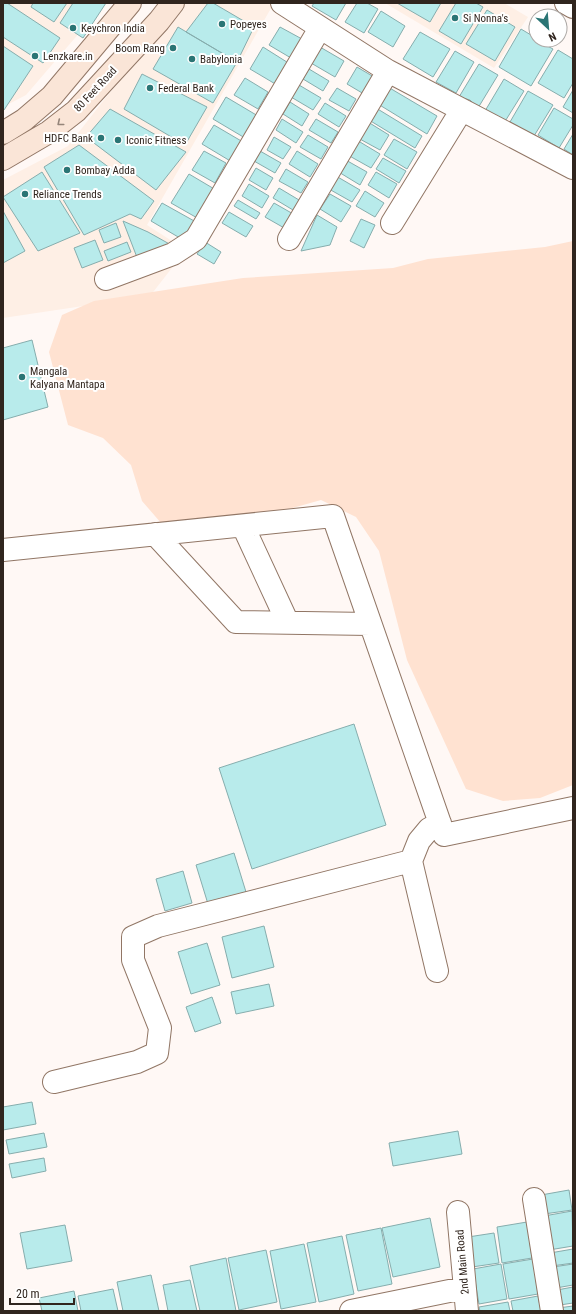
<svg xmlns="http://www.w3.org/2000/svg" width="576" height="1314" viewBox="0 0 576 1314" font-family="'Roboto Condensed',sans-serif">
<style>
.built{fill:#feefe5}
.green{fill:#ffe2d1}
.building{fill:#b8ebeb;stroke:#86adad}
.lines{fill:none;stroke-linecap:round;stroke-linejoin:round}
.minor-casing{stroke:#917665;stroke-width:24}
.secondary-casing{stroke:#917665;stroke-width:24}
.minor{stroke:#fff;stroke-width:22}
.secondary{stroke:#fae5d7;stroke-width:22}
.oneway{stroke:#95857a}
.poi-dot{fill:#2a7575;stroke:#fff;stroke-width:1.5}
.labels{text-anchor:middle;stroke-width:4;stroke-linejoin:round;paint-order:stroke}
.poi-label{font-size:11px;fill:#30251e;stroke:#fff;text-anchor:start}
.street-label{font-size:11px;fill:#30251e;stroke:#fff}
</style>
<rect width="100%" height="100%" fill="#fff8f5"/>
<path class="built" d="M 3,3 L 105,3 L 26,95 L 3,107 Z
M 185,3 L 274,3 L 147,225 L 186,250 L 150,296 L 3,318 L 3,180 L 68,146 L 107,96 Z
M 385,3 L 504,3 L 528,17 L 494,68 Z"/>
<path class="green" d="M 573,241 L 573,785 L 540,798 L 503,801 L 466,789 L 407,660 L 379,551 L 356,517 L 321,500 L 207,532 L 168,531 L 142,501 L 131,465 L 103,438 L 68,425 L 49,352 L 62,315 L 94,301 L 243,278 L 393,268 L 428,259 L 545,247 Z"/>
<path class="building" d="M 3,3 L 7,3 L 60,38 L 43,63 L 3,37 Z
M 33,3 L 67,3 L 54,22 L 31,7 Z
M 73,3 L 106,3 L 83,38 L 60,23 Z
M 208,3 L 213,3 L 254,27 L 237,62 L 186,32 Z
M 314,3 L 346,3 L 336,20 L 312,6 Z
M 357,3 L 367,3 L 378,9 L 364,33 L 345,22 Z
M 397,3 L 441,3 L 430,22 Z
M 456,3 L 476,3 L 483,7 L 461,44 L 439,31 Z
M 487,10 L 515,27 L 495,61 L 466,44 Z
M 381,11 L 405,26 L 393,47 L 368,32 Z
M 178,27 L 237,62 L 213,103 L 153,69 Z
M 280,27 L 302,39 L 291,58 L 269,45 Z
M 521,29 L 536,38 L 536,40 L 553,49 L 531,86 L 499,67 Z
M 420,32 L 450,49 L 433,77 L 403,59 Z
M 3,46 L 33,66 L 4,110 L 3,109 Z
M 263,47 L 290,64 L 277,85 L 250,69 Z
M 320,47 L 344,61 L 335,77 L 311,63 Z
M 558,50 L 573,59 L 573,83 L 564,98 L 538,83 Z
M 455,51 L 474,62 L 456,93 L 436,82 Z
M 479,64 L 498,75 L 478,108 L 470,100 L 459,97 Z
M 357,67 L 379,80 L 369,97 L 347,84 Z
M 309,69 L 329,81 L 323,91 L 303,79 Z
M 142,74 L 207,107 L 185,145 L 124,109 Z
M 245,78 L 268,92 L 258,109 L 234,95 Z
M 504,79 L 524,91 L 504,123 L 485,111 Z
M 299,85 L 321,98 L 313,110 L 291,97 Z
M 388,87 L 437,116 L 427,134 L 378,104 Z
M 337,88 L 356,99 L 349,111 L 329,100 Z
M 573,90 L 573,113 L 563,107 Z
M 528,91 L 553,105 L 534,136 L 510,122 Z
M 226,97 L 258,116 L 245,138 L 213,119 Z
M 290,102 L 309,114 L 302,126 L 283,114 Z
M 325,103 L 346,116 L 339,127 L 318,114 Z
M 376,108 L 422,136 L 415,148 L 369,120 Z
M 554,108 L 573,119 L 573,125 L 559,148 L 538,135 Z
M 110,109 L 186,152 L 156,190 L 86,137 Z
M 282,119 L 303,132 L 296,143 L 276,130 Z
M 316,119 L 338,132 L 331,143 L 309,130 Z
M 368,122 L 389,135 L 380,150 L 358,138 Z
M 214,125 L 243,142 L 232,162 L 202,144 Z
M 573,134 L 573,155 L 564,149 Z
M 308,135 L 328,147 L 321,159 L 300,147 Z
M 274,137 L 291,147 L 283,159 L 267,150 Z
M 355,139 L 380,154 L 371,168 L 346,154 Z
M 394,139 L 417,152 L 407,169 L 384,155 Z
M 79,145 L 154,201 L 141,219 L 130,214 L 84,235 L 44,167 Z
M 204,151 L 226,163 L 215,183 L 192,170 Z
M 260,151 L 281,163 L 275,173 L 254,161 Z
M 297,151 L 318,164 L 310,177 L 289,164 Z
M 383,158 L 406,171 L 399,183 L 376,169 Z
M 344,159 L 367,172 L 360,185 L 337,171 Z
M 256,168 L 273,178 L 266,190 L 249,180 Z
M 286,169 L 308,182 L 301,193 L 279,181 Z
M 42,172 L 80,233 L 38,251 L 3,197 Z
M 376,172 L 397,184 L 389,198 L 368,185 Z
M 189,174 L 216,190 L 199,219 L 171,203 Z
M 336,176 L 360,190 L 352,202 L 329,189 Z
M 249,184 L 269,196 L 262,208 L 242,196 Z
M 279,188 L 304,203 L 298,213 L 273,198 Z
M 365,191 L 384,203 L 375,217 L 356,206 Z
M 330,194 L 351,206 L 341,222 L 320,209 Z
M 238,200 L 260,213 L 256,219 L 234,206 Z
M 162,203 L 196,222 L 185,241 L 151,221 Z
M 274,203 L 295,215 L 286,229 L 265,217 Z
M 3,211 L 25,251 L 3,263 Z
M 229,212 L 253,226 L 246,237 L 222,223 Z
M 317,215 L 337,227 L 330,245 L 301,251 Z
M 361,219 L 375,225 L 364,248 L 350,241 Z
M 123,221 L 148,232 L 173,246 L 138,260 Z
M 116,223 L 121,237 L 104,243 L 99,230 Z
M 95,240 L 103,260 L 82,268 L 74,248 Z
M 127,242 L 131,252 L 108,261 L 104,251 Z
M 205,242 L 221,252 L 214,264 L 197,254 Z
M 32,340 L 48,407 L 3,420 L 3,348 Z
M 354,724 L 386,825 L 252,869 L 219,768 Z
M 234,853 L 246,892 L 208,904 L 196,865 Z
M 183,871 L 192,903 L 165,911 L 156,879 Z
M 264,926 L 274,967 L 232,978 L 222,937 Z
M 207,943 L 220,985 L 191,994 L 178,952 Z
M 269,984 L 274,1006 L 236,1014 L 231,992 Z
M 212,997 L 221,1023 L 195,1032 L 186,1007 Z
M 32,1102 L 36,1124 L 3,1130 L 3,1107 Z
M 458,1131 L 462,1154 L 393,1166 L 389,1143 Z
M 44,1133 L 47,1147 L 9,1154 L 6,1140 Z
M 44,1158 L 46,1171 L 12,1178 L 9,1164 Z
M 569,1190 L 572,1210 L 544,1214 L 541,1195 Z
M 572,1211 L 573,1246 L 549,1250 L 544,1216 Z
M 430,1218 L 440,1267 L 393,1277 L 382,1228 Z
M 527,1222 L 532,1258 L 502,1263 L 497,1227 Z
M 65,1225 L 72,1261 L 27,1269 L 20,1233 Z
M 381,1228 L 392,1284 L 358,1291 L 346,1235 Z
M 494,1233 L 499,1263 L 472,1267 L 468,1237 Z
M 342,1236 L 354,1294 L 319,1302 L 307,1243 Z
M 304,1244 L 316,1302 L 281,1309 L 270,1251 Z
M 573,1249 L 573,1263 L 552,1266 L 550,1253 Z
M 266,1250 L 277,1302 L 239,1310 L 228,1258 Z
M 226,1258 L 236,1311 L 200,1311 L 190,1266 Z
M 533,1259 L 538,1294 L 509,1299 L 503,1264 Z
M 501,1264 L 507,1299 L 479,1304 L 473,1269 Z
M 573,1264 L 573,1285 L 556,1288 L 553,1267 Z
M 151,1275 L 159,1311 L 123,1311 L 117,1282 Z
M 190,1280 L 197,1311 L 168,1311 L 163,1285 Z
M 573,1287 L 573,1303 L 560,1305 L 557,1290 Z
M 113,1289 L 118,1311 L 81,1311 L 78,1296 Z
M 74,1291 L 78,1311 L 42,1311 L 39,1298 Z
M 538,1296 L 541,1311 L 513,1311 L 511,1301 Z
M 508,1302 L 510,1311 L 480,1311 L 479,1307 Z
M 573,1306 L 573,1311 L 558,1311 L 558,1308 Z"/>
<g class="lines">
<defs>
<path id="minor" d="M 282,3 L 388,71 L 573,168
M 566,3 L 573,7
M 392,223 L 461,111
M 289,239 L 388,71
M 106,279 L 173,254 L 196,239 L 320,28
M 243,526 L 287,621
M 155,534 L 236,622 L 370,624
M 3,550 L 333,516 L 444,835 L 573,808
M 437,971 L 411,861 L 419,841 L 429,829 L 440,823
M 54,1082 L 137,1062 L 157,1053 L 160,1028 L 133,960 L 133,937 L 158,926 L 411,861
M 534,1199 L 552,1311
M 458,1212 L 467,1311
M 351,1311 L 464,1288"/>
<path id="secondary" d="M 3,133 L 24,120 L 52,96 L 130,3
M 3,159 L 49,132 L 76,111 L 159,21 L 173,3"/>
</defs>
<use href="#minor" class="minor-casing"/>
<use href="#secondary" class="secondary-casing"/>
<use href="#minor" class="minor"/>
<use href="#secondary" class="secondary"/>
</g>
<defs><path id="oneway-chevron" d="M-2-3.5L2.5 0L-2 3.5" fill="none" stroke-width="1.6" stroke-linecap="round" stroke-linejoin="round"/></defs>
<use class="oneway" href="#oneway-chevron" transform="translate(60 123) rotate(141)"/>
<g class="poi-dot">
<circle cx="455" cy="18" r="4"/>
<circle cx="222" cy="24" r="4"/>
<circle cx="73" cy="28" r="4"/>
<circle cx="173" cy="48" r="4"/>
<circle cx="35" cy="56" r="4"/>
<circle cx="192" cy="59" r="4"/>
<circle cx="150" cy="88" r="4"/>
<circle cx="101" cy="138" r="4"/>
<circle cx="118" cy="140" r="4"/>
<circle cx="67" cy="170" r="4"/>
<circle cx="25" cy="194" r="4"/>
<circle cx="22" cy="377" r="4"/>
</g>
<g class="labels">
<g class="poi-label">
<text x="463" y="22">Si Nonna's</text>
<text x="230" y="28">Popeyes</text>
<text x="81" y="32">Keychron India</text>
<text x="165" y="52" text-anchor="end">Boom Rang</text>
<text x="43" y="60">Lenzkare.in</text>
<text x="200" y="63">Babylonia</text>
<text x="158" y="92">Federal Bank</text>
<text x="93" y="142" text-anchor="end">HDFC Bank</text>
<text x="126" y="144">Iconic Fitness</text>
<text x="75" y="174">Bombay Adda</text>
<text x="33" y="198">Reliance Trends</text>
<text x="30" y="375">Mangala<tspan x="30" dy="13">Kalyana Mantapa</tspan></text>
</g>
<g class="street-label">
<text transform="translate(95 89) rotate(-47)" y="4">80 Feet Road</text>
<text transform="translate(462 1262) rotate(-95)" y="4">2nd Main Road</text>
</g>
</g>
<rect width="576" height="1314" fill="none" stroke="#30251e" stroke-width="8"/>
<g transform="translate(548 28) rotate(154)"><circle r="19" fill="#ffffff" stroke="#aca8a5"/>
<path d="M0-3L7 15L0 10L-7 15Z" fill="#2a7575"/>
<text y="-6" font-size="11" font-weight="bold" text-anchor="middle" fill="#30251e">N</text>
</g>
<path d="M10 1298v6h64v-6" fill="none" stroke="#30251e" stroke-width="2"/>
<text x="16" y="1298" font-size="12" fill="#30251e" stroke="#ffffff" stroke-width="3" paint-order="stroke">20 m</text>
</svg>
